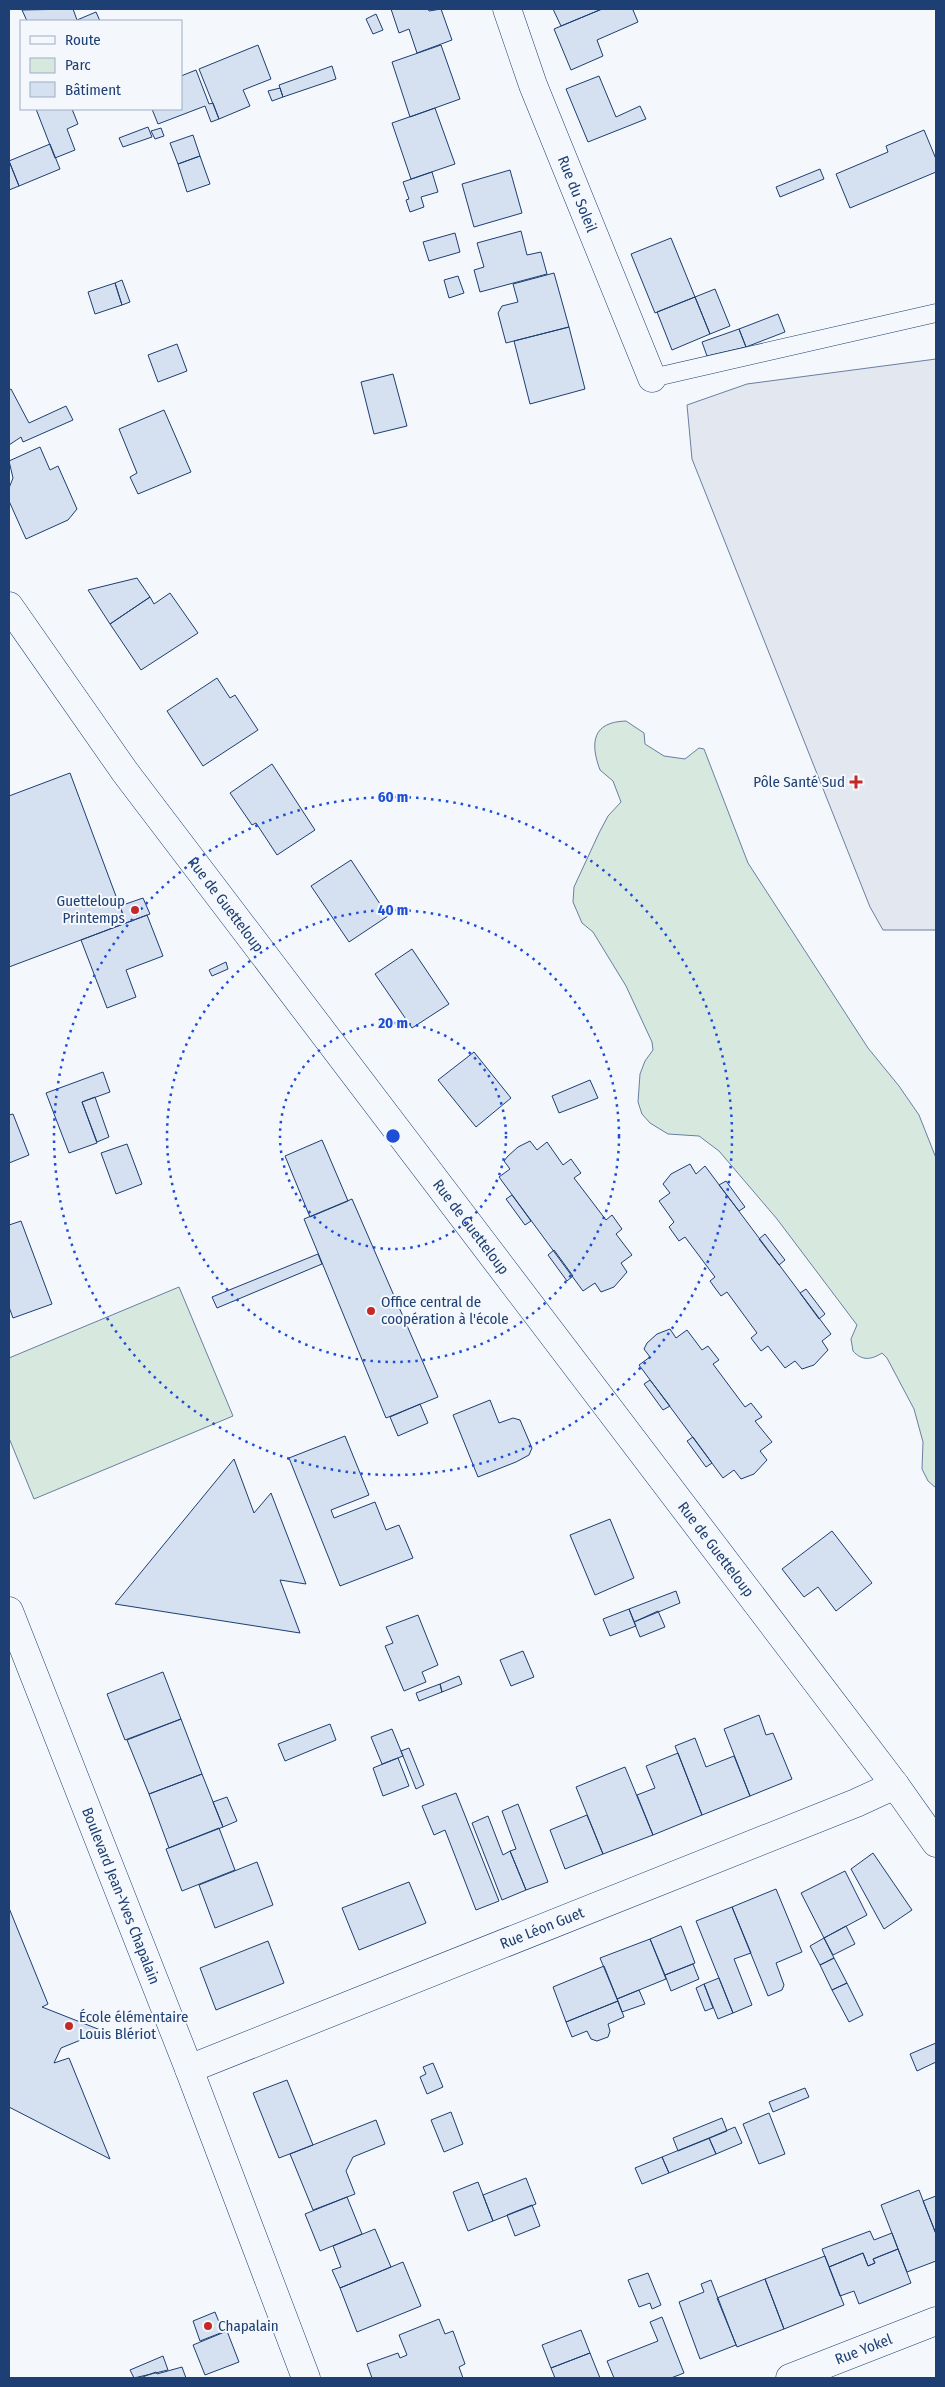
<svg xmlns="http://www.w3.org/2000/svg" width="945" height="2387" viewBox="0 0 945 2387" font-family="'Fira Sans Condensed',sans-serif">
<style>
.green{fill:#d7e8df;stroke:#687fa3}
.parking{fill:#e3e8f0;stroke:#687fa3}
.building{fill:#d5e0f0;stroke:#1d3f73}
.lines{fill:none;stroke-linecap:round;stroke-linejoin:round}
.service-casing{stroke:#1d3f73;stroke-width:19}
.minor-casing{stroke:#1d3f73;stroke-width:29}
.service{stroke:#f4f7fb;stroke-width:18}
.minor{stroke:#f4f7fb;stroke-width:28}
.ring{fill:none;stroke:#1d4ed8;stroke-width:2.5;stroke-dasharray:2.5 5}
.poi-dot{fill:#c62828;stroke:#f4f7fb;stroke-width:2}
.labels{text-anchor:middle;stroke-width:4;stroke-linejoin:round;paint-order:stroke}
.street-label{font-size:15px;fill:#1d3f73;stroke:#f4f7fb}
.poi-label{font-size:15px;fill:#1d3f73;stroke:#f4f7fb;text-anchor:start}
.centre{fill:#1d4ed8;stroke:#f4f7fb;stroke-width:2.5}
.ring-label{font-size:15px;text-anchor:middle;font-weight:bold;fill:#1d4ed8;stroke:#f4f7fb;stroke-width:4;stroke-linejoin:round;paint-order:stroke}
</style>
<rect width="100%" height="100%" fill="#f4f7fb"/>
<path class="green" d="M 626,721 L 644,733 L 645,744 L 664,756 L 685,759 L 699,748 L 704,749 L 748,863 L 868,1048 L 899,1086 L 919,1115 L 936,1158 L 936,1488 L 928,1481 L 922,1469 L 923,1442 L 914,1409 L 887,1358 L 882,1353 C 871,1360 862,1361 853,1351 L 851,1339 L 857,1325 L 777,1219 L 719,1151 L 699,1136 L 668,1134 L 650,1123 L 642,1114 L 638,1102 L 640,1074 L 645,1061 L 653,1050 L 652,1042 L 626,986 L 593,932 L 582,923 L 573,902 L 574,887 L 599,833 L 608,816 L 621,802 L 613,781 L 600,770 C 590,743 592,722 626,721 Z
M 179,1287 L 233,1416 L 34,1499 L 9,1438 L 9,1358 Z"/>
<path class="parking" d="M 936,359 L 936,930 L 883,930 L 870,907 L 692,459 L 687,405 L 747,384 Z"/>
<path class="building" d="M 73,9 L 77,20 L 96,12 L 100,21 L 27,21 L 22,10 Z
M 391,9 L 428,9 L 429,11 L 441,9 L 452,40 L 417,53 L 409,29 L 399,33 Z
M 553,9 L 602,9 L 561,26 Z
M 602,9 L 635,9 L 633,10 L 638,22 L 597,40 L 603,56 L 571,70 L 554,29 Z
M 376,14 L 383,30 L 373,34 L 366,19 Z
M 258,45 L 271,79 L 243,90 L 250,106 L 219,119 L 199,69 Z
M 441,45 L 460,99 L 410,117 L 392,62 Z
M 332,66 L 336,79 L 283,97 L 279,85 Z
M 196,70 L 209,104 L 213,103 L 219,119 L 211,122 L 205,106 L 158,124 L 152,109 L 181,109 L 181,76 Z
M 599,76 L 616,117 L 640,106 L 646,119 L 588,142 L 566,89 Z
M 280,88 L 283,97 L 272,101 L 268,91 Z
M 435,108 L 455,164 L 411,179 L 392,123 Z
M 36,109 L 72,109 L 78,124 L 67,129 L 75,150 L 55,158 Z
M 148,127 L 152,137 L 123,147 L 119,138 Z
M 161,128 L 164,136 L 155,139 L 151,131 Z
M 924,130 L 936,159 L 936,172 L 850,208 L 836,174 L 888,152 L 886,146 Z
M 193,135 L 200,156 L 178,164 L 170,143 Z
M 50,144 L 60,169 L 19,186 L 9,161 Z
M 200,156 L 210,184 L 187,192 L 178,164 Z
M 9,161 L 19,186 L 9,190 Z
M 820,169 L 824,179 L 780,197 L 776,187 Z
M 510,170 L 522,213 L 474,227 L 462,184 Z
M 432,172 L 438,192 L 421,197 L 424,207 L 410,212 L 406,200 L 409,199 L 403,182 Z
M 521,231 L 527,255 L 541,252 L 547,274 L 480,292 L 474,270 L 484,267 L 477,243 Z
M 455,233 L 460,252 L 429,261 L 423,242 Z
M 671,238 L 695,297 L 655,313 L 631,254 Z
M 554,273 L 569,327 L 506,343 L 498,313 L 502,306 L 518,302 L 513,284 Z
M 458,276 L 464,293 L 449,298 L 444,280 Z
M 122,280 L 130,302 L 122,305 L 115,283 Z
M 115,283 L 122,305 L 95,314 L 88,292 Z
M 715,289 L 730,326 L 710,334 L 695,297 Z
M 695,297 L 710,334 L 672,350 L 657,312 Z
M 778,314 L 785,332 L 746,347 L 739,329 Z
M 569,327 L 585,389 L 530,404 L 514,341 Z
M 739,329 L 746,347 L 707,356 L 702,342 Z
M 177,344 L 187,371 L 158,382 L 148,355 Z
M 393,374 L 407,426 L 374,434 L 361,382 Z
M 11,389 L 29,423 L 66,406 L 73,420 L 23,442 L 21,437 L 9,445 L 9,390 Z
M 164,410 L 191,472 L 138,494 L 130,477 L 137,473 L 119,429 Z
M 40,447 L 50,470 L 58,466 L 77,509 L 68,520 L 26,539 L 9,501 L 9,488 L 13,478 L 9,461 Z
M 137,578 L 150,597 L 110,624 L 88,590 Z
M 170,593 L 198,633 L 141,670 L 110,624 L 150,597 L 154,604 Z
M 217,678 L 230,698 L 235,695 L 258,730 L 203,766 L 167,711 Z
M 272,764 L 315,830 L 277,855 L 256,823 L 252,825 L 230,793 Z
M 70,773 L 126,923 L 9,967 L 9,796 Z
M 351,860 L 388,916 L 349,942 L 311,886 Z
M 143,898 L 150,914 L 126,923 L 120,906 Z
M 147,915 L 163,956 L 126,970 L 136,997 L 107,1008 L 81,940 Z
M 412,949 L 449,1004 L 412,1028 L 375,974 Z
M 226,962 L 228,969 L 212,976 L 209,970 Z
M 474,1052 L 511,1098 L 476,1127 L 438,1080 Z
M 103,1072 L 110,1092 L 82,1102 L 97,1143 L 69,1153 L 46,1093 Z
M 590,1080 L 598,1098 L 559,1113 L 552,1096 Z
M 95,1097 L 109,1137 L 97,1142 L 82,1102 Z
M 13,1114 L 29,1155 L 9,1163 L 9,1115 Z
M 322,1140 L 348,1201 L 310,1217 L 285,1156 Z
M 530,1141 L 537,1150 L 547,1142 L 563,1165 L 571,1159 L 581,1173 L 574,1178 L 606,1220 L 612,1215 L 622,1229 L 616,1234 L 632,1255 L 621,1263 L 627,1272 L 614,1287 L 601,1292 L 595,1283 L 583,1291 L 499,1177 L 510,1169 L 504,1161 L 508,1156 L 518,1147 Z
M 127,1144 L 142,1184 L 116,1194 L 101,1153 Z
M 690,1164 L 696,1174 L 705,1166 L 831,1334 L 822,1341 L 828,1350 L 814,1365 L 802,1369 L 795,1361 L 785,1368 L 768,1346 L 761,1351 L 751,1338 L 757,1333 L 727,1292 L 721,1296 L 715,1288 L 710,1281 L 715,1277 L 685,1237 L 679,1241 L 669,1227 L 674,1222 L 659,1201 L 670,1193 L 663,1184 L 671,1174 Z
M 726,1181 L 745,1207 L 739,1211 L 719,1185 Z
M 512,1195 L 531,1221 L 525,1225 L 506,1199 Z
M 352,1199 L 438,1397 L 386,1418 L 304,1219 Z
M 21,1221 L 52,1304 L 13,1318 L 9,1307 L 9,1225 Z
M 765,1234 L 785,1260 L 779,1265 L 759,1239 Z
M 554,1250 L 573,1276 L 567,1281 L 548,1255 Z
M 318,1254 L 322,1264 L 217,1308 L 212,1297 Z
M 806,1289 L 825,1314 L 819,1319 L 800,1293 Z
M 670,1329 L 676,1338 L 687,1330 L 702,1350 L 708,1346 L 719,1360 L 713,1364 L 745,1407 L 751,1403 L 762,1417 L 755,1421 L 772,1442 L 760,1451 L 767,1460 L 754,1474 L 741,1479 L 734,1470 L 723,1478 L 639,1365 L 650,1357 L 644,1349 L 647,1343 L 657,1334 Z
M 650,1380 L 670,1406 L 663,1410 L 644,1384 Z
M 490,1400 L 499,1423 L 513,1418 L 520,1420 L 532,1448 L 529,1455 L 516,1462 L 478,1477 L 453,1415 Z
M 420,1404 L 428,1423 L 398,1436 L 390,1417 Z
M 345,1436 L 369,1495 L 331,1510 L 334,1518 L 375,1502 L 386,1530 L 399,1525 L 413,1558 L 340,1586 L 289,1458 Z
M 693,1437 L 712,1463 L 706,1467 L 687,1441 Z
M 234,1459 L 254,1513 L 271,1493 L 306,1584 L 280,1580 L 300,1633 L 115,1604 Z
M 610,1519 L 634,1578 L 595,1595 L 570,1535 Z
M 832,1531 L 872,1583 L 836,1611 L 818,1587 L 804,1597 L 782,1569 Z
M 676,1591 L 680,1603 L 634,1622 L 629,1609 Z
M 629,1609 L 636,1626 L 610,1636 L 603,1619 Z
M 658,1611 L 665,1627 L 640,1637 L 634,1622 Z
M 418,1615 L 438,1665 L 422,1672 L 426,1682 L 404,1691 L 385,1646 L 393,1643 L 386,1627 Z
M 523,1651 L 534,1677 L 511,1686 L 500,1660 Z
M 163,1672 L 181,1719 L 125,1740 L 107,1694 Z
M 459,1676 L 462,1684 L 442,1692 L 440,1684 Z
M 440,1684 L 442,1692 L 419,1701 L 416,1693 Z
M 759,1715 L 766,1735 L 773,1733 L 792,1779 L 750,1796 L 724,1729 Z
M 181,1719 L 202,1774 L 149,1794 L 127,1740 Z
M 330,1724 L 336,1740 L 285,1761 L 278,1744 Z
M 392,1729 L 403,1756 L 382,1764 L 371,1737 Z
M 695,1738 L 706,1767 L 734,1756 L 750,1796 L 702,1815 L 675,1746 Z
M 409,1748 L 424,1785 L 416,1789 L 401,1751 Z
M 678,1753 L 702,1815 L 653,1835 L 637,1795 L 655,1788 L 646,1766 Z
M 398,1758 L 409,1786 L 383,1796 L 373,1768 Z
M 625,1767 L 653,1835 L 603,1854 L 576,1787 Z
M 202,1774 L 223,1827 L 169,1848 L 149,1794 Z
M 456,1793 L 499,1901 L 476,1910 L 445,1830 L 434,1835 L 422,1806 Z
M 227,1797 L 237,1821 L 223,1827 L 213,1802 Z
M 518,1804 L 548,1882 L 526,1890 L 510,1851 L 516,1849 L 502,1811 Z
M 587,1815 L 603,1854 L 565,1869 L 550,1830 Z
M 488,1816 L 503,1855 L 510,1851 L 526,1890 L 502,1900 L 472,1823 Z
M 219,1828 L 235,1870 L 182,1891 L 166,1849 Z
M 873,1853 L 912,1910 L 884,1929 L 851,1869 Z
M 257,1862 L 273,1905 L 215,1928 L 199,1885 Z
M 845,1871 L 867,1915 L 824,1938 L 801,1893 Z
M 409,1882 L 426,1923 L 359,1950 L 342,1908 Z
M 776,1889 L 802,1952 L 776,1963 L 784,1985 L 782,1990 L 768,1996 L 732,1907 Z
M 732,1907 L 751,1953 L 734,1959 L 752,2005 L 733,2013 L 696,1921 Z
M 9,1908 L 48,2004 L 42,2007 L 103,2031 L 61,2048 L 54,2063 L 69,2058 L 110,2159 L 9,2107 Z
M 681,1926 L 695,1963 L 665,1975 L 650,1939 Z
M 846,1926 L 855,1944 L 833,1955 L 824,1938 Z
M 824,1938 L 834,1958 L 820,1965 L 810,1946 Z
M 650,1939 L 666,1979 L 617,1999 L 600,1958 Z
M 268,1941 L 284,1983 L 216,2010 L 200,1968 Z
M 834,1958 L 847,1983 L 832,1990 L 820,1965 Z
M 693,1964 L 699,1979 L 671,1991 L 665,1975 Z
M 604,1966 L 618,2001 L 566,2022 L 553,1987 Z
M 719,1978 L 733,2013 L 718,2019 L 704,1984 Z
M 847,1983 L 863,2015 L 849,2022 L 832,1990 Z
M 704,1984 L 713,2008 L 705,2011 L 696,1988 Z
M 639,1990 L 645,2004 L 622,2012 L 617,1999 Z
M 618,2001 L 624,2017 L 608,2024 L 610,2031 L 608,2037 L 597,2041 L 591,2039 L 587,2031 L 572,2037 L 566,2022 Z
M 936,2043 L 936,2062 L 917,2071 L 910,2054 Z
M 433,2063 L 443,2087 L 427,2094 L 420,2077 L 426,2074 L 423,2067 Z
M 287,2080 L 313,2145 L 279,2158 L 253,2093 Z
M 805,2088 L 809,2097 L 773,2112 L 769,2102 Z
M 451,2112 L 463,2144 L 444,2152 L 431,2120 Z
M 769,2113 L 785,2154 L 759,2164 L 743,2124 Z
M 722,2118 L 727,2131 L 678,2151 L 673,2138 Z
M 376,2120 L 385,2144 L 353,2157 L 346,2171 L 355,2194 L 313,2210 L 290,2154 Z
M 735,2127 L 742,2143 L 716,2154 L 709,2138 Z
M 709,2138 L 716,2154 L 669,2173 L 662,2157 Z
M 662,2157 L 669,2173 L 642,2184 L 635,2168 Z
M 526,2178 L 536,2204 L 493,2221 L 483,2195 Z
M 478,2182 L 493,2221 L 468,2231 L 453,2192 Z
M 919,2190 L 936,2234 L 936,2261 L 907,2272 L 881,2205 Z
M 936,2196 L 936,2234 L 923,2201 Z
M 347,2197 L 362,2234 L 320,2251 L 305,2214 Z
M 532,2205 L 540,2226 L 515,2236 L 507,2215 Z
M 375,2229 L 391,2267 L 340,2288 L 332,2270 L 341,2267 L 333,2246 Z
M 870,2231 L 874,2240 L 892,2233 L 898,2249 L 873,2259 L 875,2263 L 868,2266 L 863,2253 L 829,2267 L 822,2249 Z
M 898,2249 L 911,2283 L 859,2304 L 854,2291 L 840,2296 L 829,2267 L 863,2253 L 868,2266 L 875,2263 L 873,2259 Z
M 825,2256 L 844,2305 L 784,2329 L 765,2279 Z
M 403,2262 L 421,2306 L 357,2332 L 340,2288 Z
M 648,2273 L 661,2305 L 652,2309 L 650,2303 L 639,2307 L 628,2280 Z
M 765,2279 L 784,2329 L 737,2347 L 717,2298 Z
M 711,2280 L 736,2345 L 700,2359 L 679,2302 L 704,2292 L 701,2284 Z
M 215,2312 L 223,2332 L 200,2341 L 193,2321 Z
M 662,2317 L 684,2373 L 671,2378 L 614,2378 L 607,2361 L 658,2341 L 650,2322 Z
M 439,2319 L 445,2334 L 453,2331 L 465,2364 L 459,2367 L 463,2378 L 372,2378 L 367,2364 L 398,2353 L 400,2358 L 407,2355 L 399,2335 Z
M 581,2330 L 590,2353 L 551,2368 L 542,2345 Z
M 227,2331 L 239,2362 L 205,2375 L 193,2345 Z
M 590,2353 L 600,2378 L 555,2378 L 551,2368 Z
M 163,2356 L 168,2370 L 134,2378 L 130,2370 Z
M 182,2367 L 186,2378 L 140,2378 L 156,2372 L 157,2374 Z"/>
<g class="lines">
<defs>
<path id="service" d="M 652,378 L 936,313"/>
<g id="minor">
<path id="s1" d="M 507,9 L 533,85 L 652,378"/>
<path id="s2" d="M 9,606 L 125,772 L 895,1785 L 936,1843"/>
<path id="s3" d="M 9,1611 L 189,2069 L 306,2378"/>
<path id="s4" d="M 189,2069 L 856,1803 L 895,1785"/>
<path id="s5" d="M 790,2378 L 936,2321"/>
</g>
</defs>
<use href="#service" class="service-casing"/>
<use href="#minor" class="minor-casing"/>
<use href="#service" class="service"/>
<use href="#minor" class="minor"/>
</g>
<g class="ring">
<circle cx="393" cy="1136" r="113"/>
<circle cx="393" cy="1136" r="226"/>
<circle cx="393" cy="1136" r="339"/>
</g>
<g class="poi-dot">
<path d="M853.5 774.5h5v5h5v5h-5v5h-5v-5h-5v-5h5z"/>
<circle cx="135" cy="910" r="5"/>
<circle cx="371" cy="1311" r="5"/>
<circle cx="69" cy="2026" r="5"/>
<circle cx="208" cy="2326" r="5"/>
</g>
<g class="labels">
<g class="street-label">
<text dy="5" stroke="none"><textPath href="#s1" startOffset="198">Rue du Soleil</textPath></text>
<text dy="5" stroke="none"><textPath href="#s2" startOffset="369">Rue de Guetteloup</textPath></text>
<text dy="5" stroke="none"><textPath href="#s2" startOffset="774">Rue de Guetteloup</textPath></text>
<text dy="5" stroke="none"><textPath href="#s2" startOffset="1179">Rue de Guetteloup</textPath></text>
<text dy="5" stroke="none"><textPath href="#s3" startOffset="306">Boulevard Jean-Yves Chapalain</textPath></text>
<text dy="5" stroke="none"><textPath href="#s4" startOffset="380">Rue Léon Guet</textPath></text>
<text dy="5" stroke="none"><textPath href="#s5" startOffset="79">Rue Yokel</textPath></text>
</g>
<g class="poi-label">
<text x="845" y="787" text-anchor="end">Pôle Santé Sud</text>
<text x="125" y="906" text-anchor="end">Guetteloup<tspan x="125" dy="17">Printemps</tspan></text>
<text x="381" y="1307">Office central de<tspan x="381" dy="17">coopération à l'école</tspan></text>
<text x="79" y="2022">École élémentaire<tspan x="79" dy="17">Louis Blériot</tspan></text>
<text x="218" y="2331">Chapalain</text>
</g>
</g>
<circle cx="393" cy="1136" r="8" class="centre"/>
<g class="ring-label">
<text x="393" y="802">60 m</text>
<text x="393" y="915">40 m</text>
<text x="393" y="1028">20 m</text>
</g>
<rect width="945" height="2387" fill="none" stroke="#1d3f73" stroke-width="20"/>
<rect x="20" y="20" width="162" height="90" fill="#f4f7fb" stroke="#9eadc5"/>
<rect x="30" y="36" width="25" height="8" fill="#f4f7fb" stroke="#9eadc5"/>
<text x="65" y="45" font-size="15" fill="#1d3f73">Route</text>
<rect x="30" y="58" width="25" height="15" fill="#d7e8df" stroke="#9eadc5"/>
<text x="65" y="70" font-size="15" fill="#1d3f73">Parc</text>
<rect x="30" y="82" width="25" height="15" fill="#d5e0f0" stroke="#9eadc5"/>
<text x="65" y="95" font-size="15" fill="#1d3f73">Bâtiment</text>
</svg>
